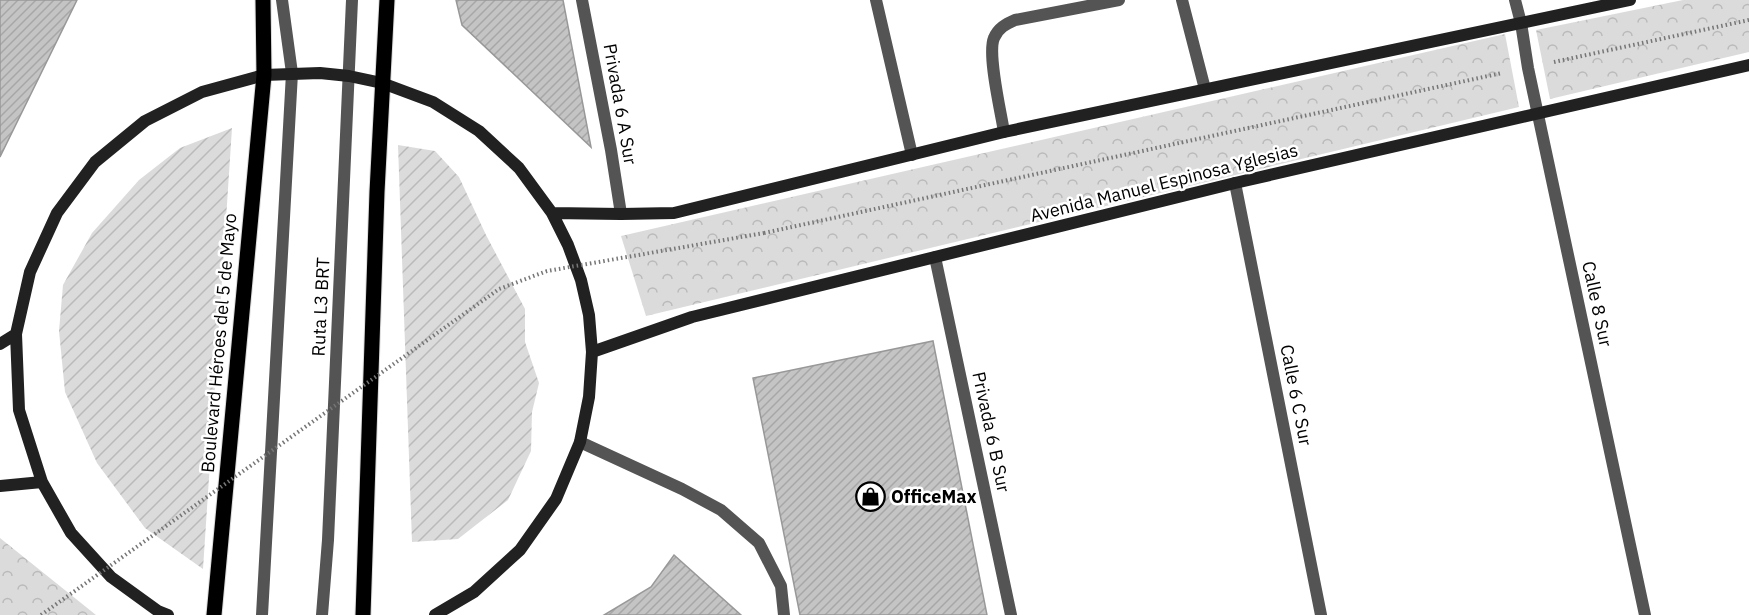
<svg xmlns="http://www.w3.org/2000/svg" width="1749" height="615" viewBox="0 0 1749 615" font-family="'IBM Plex Sans',sans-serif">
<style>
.park{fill:url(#park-crowns)}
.garden{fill:url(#garden-furrows)}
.building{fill:url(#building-hatch);stroke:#989898;stroke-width:1.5}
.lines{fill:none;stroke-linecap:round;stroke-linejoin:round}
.primary-casing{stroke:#dbdbdb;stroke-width:17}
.path{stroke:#767676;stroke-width:4;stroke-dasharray:1.5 3;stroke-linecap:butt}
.lane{stroke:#545454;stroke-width:12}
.street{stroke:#545454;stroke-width:12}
.secondary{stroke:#212121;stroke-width:12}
.primary{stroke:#000;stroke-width:15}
.path-bridge{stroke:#767676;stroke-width:4;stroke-dasharray:1.5 3;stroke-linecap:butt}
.labels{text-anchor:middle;stroke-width:5;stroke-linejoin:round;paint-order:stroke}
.street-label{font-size:18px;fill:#000;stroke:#fff}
.poi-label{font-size:18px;font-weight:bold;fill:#000;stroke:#fff;text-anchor:start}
</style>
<defs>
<pattern id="park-crowns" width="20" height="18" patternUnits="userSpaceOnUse" patternTransform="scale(1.5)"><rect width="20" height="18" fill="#dbdbdb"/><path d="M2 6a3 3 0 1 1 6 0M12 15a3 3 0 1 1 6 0" fill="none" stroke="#bababa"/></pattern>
<pattern id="garden-furrows" width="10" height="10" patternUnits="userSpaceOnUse" patternTransform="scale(1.5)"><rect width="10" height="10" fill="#dbdbdb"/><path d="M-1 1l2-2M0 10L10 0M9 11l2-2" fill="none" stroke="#bababa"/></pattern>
<pattern id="building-hatch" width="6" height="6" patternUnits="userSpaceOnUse" patternTransform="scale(1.5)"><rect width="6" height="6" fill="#c4c4c4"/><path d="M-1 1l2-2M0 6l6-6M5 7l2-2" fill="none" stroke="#a7a7a7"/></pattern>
</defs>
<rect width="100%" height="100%" fill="#fff"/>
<path class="park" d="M 1683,0 L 1749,0 L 1749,52 L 1550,99 L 1536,30 Z
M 1505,34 L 1519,107 L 646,316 L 621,236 Z
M 0,538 L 96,615 L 0,615 Z"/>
<path class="garden" d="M 232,128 L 203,569 L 145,528 L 97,463 L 65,392 L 59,331 L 63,285 L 92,233 L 139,180 L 180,148 Z
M 398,145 L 435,151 L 459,177 L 486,235 L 525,309 L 525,342 L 539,383 L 532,412 L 531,451 L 508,500 L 458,539 L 412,542 Z"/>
<path class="building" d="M 0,0 L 77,0 L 0,157 Z
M 456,0 L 563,0 L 591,147 L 462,25 Z
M 933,341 L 987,615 L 800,615 L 753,378 Z
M 674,555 L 741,615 L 604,615 L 651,587 Z"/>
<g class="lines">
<defs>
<path id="primary" d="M 214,615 L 264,75 L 263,0
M 363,615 L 377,192 L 387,0"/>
</defs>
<use href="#primary" class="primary-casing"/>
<path class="path" d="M 1554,62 L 1749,20
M 764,233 L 1502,73"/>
<path class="lane" d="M 1004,132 C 1001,112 987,54 994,38 C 998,28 1006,24 1015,20 L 1119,0
M 580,442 L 682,489 L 721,510 L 759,543 L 781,586 L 784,615
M 262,615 L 292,73 L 282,0
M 322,615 L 328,540 L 352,0"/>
<path class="street" d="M 582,0 L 611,150 L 621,214
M 876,0 L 912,155
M 1182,0 L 1205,89
M 1515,0 L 1521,23 L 1528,68 L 1645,615
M 1235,183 L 1321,615
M 935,257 L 1011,615"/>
<path class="secondary" d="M 552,213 L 621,214 L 674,213 L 1004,132 L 1630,0
M 0,344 L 16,334
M 592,352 L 692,317 L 1235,183 L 1749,65
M 0,486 L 42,482
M 168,615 L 158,611 L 111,577 L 71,533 L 42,482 L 19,410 L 16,334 L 30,272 L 57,213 L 95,162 L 145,121 L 202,92 L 264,75 L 320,73 L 349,76 L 382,83 L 433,102 L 479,131 L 519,168 L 552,213 L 568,245 L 581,280 L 589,315 L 592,352 L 589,397 L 580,442 L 556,499 L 520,550 L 474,592 L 435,615"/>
<use href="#primary" class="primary"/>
<path class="path-bridge" d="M 41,615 L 499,289 L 547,271 L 764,233"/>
</g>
<defs>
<symbol id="shop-ring" viewBox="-11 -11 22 22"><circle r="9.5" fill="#fff" stroke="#000" stroke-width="1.5"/><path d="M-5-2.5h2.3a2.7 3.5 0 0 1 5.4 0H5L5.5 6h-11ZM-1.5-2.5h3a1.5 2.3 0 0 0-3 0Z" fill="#000"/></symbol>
</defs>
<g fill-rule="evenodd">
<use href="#shop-ring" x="854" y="480" width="33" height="33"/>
</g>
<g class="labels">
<g class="street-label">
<text transform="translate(620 104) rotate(80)" y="6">Privada 6 A Sur</text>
<text transform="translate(1164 183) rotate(-14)" y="6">Avenida Manuel Espinosa Yglesias</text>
<text transform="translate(1597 304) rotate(78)" y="6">Calle 8 Sur</text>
<text transform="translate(321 307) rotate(-87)" y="6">Ruta L3 BRT</text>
<text transform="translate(219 343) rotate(-85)" y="6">Boulevard Héroes del 5 de Mayo</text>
<text transform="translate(1296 395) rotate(79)" y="6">Calle 6 C Sur</text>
<text transform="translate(991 432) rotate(78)" y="6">Privada 6 B Sur</text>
</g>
<g class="poi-label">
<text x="891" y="503">OfficeMax</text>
</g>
</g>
</svg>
